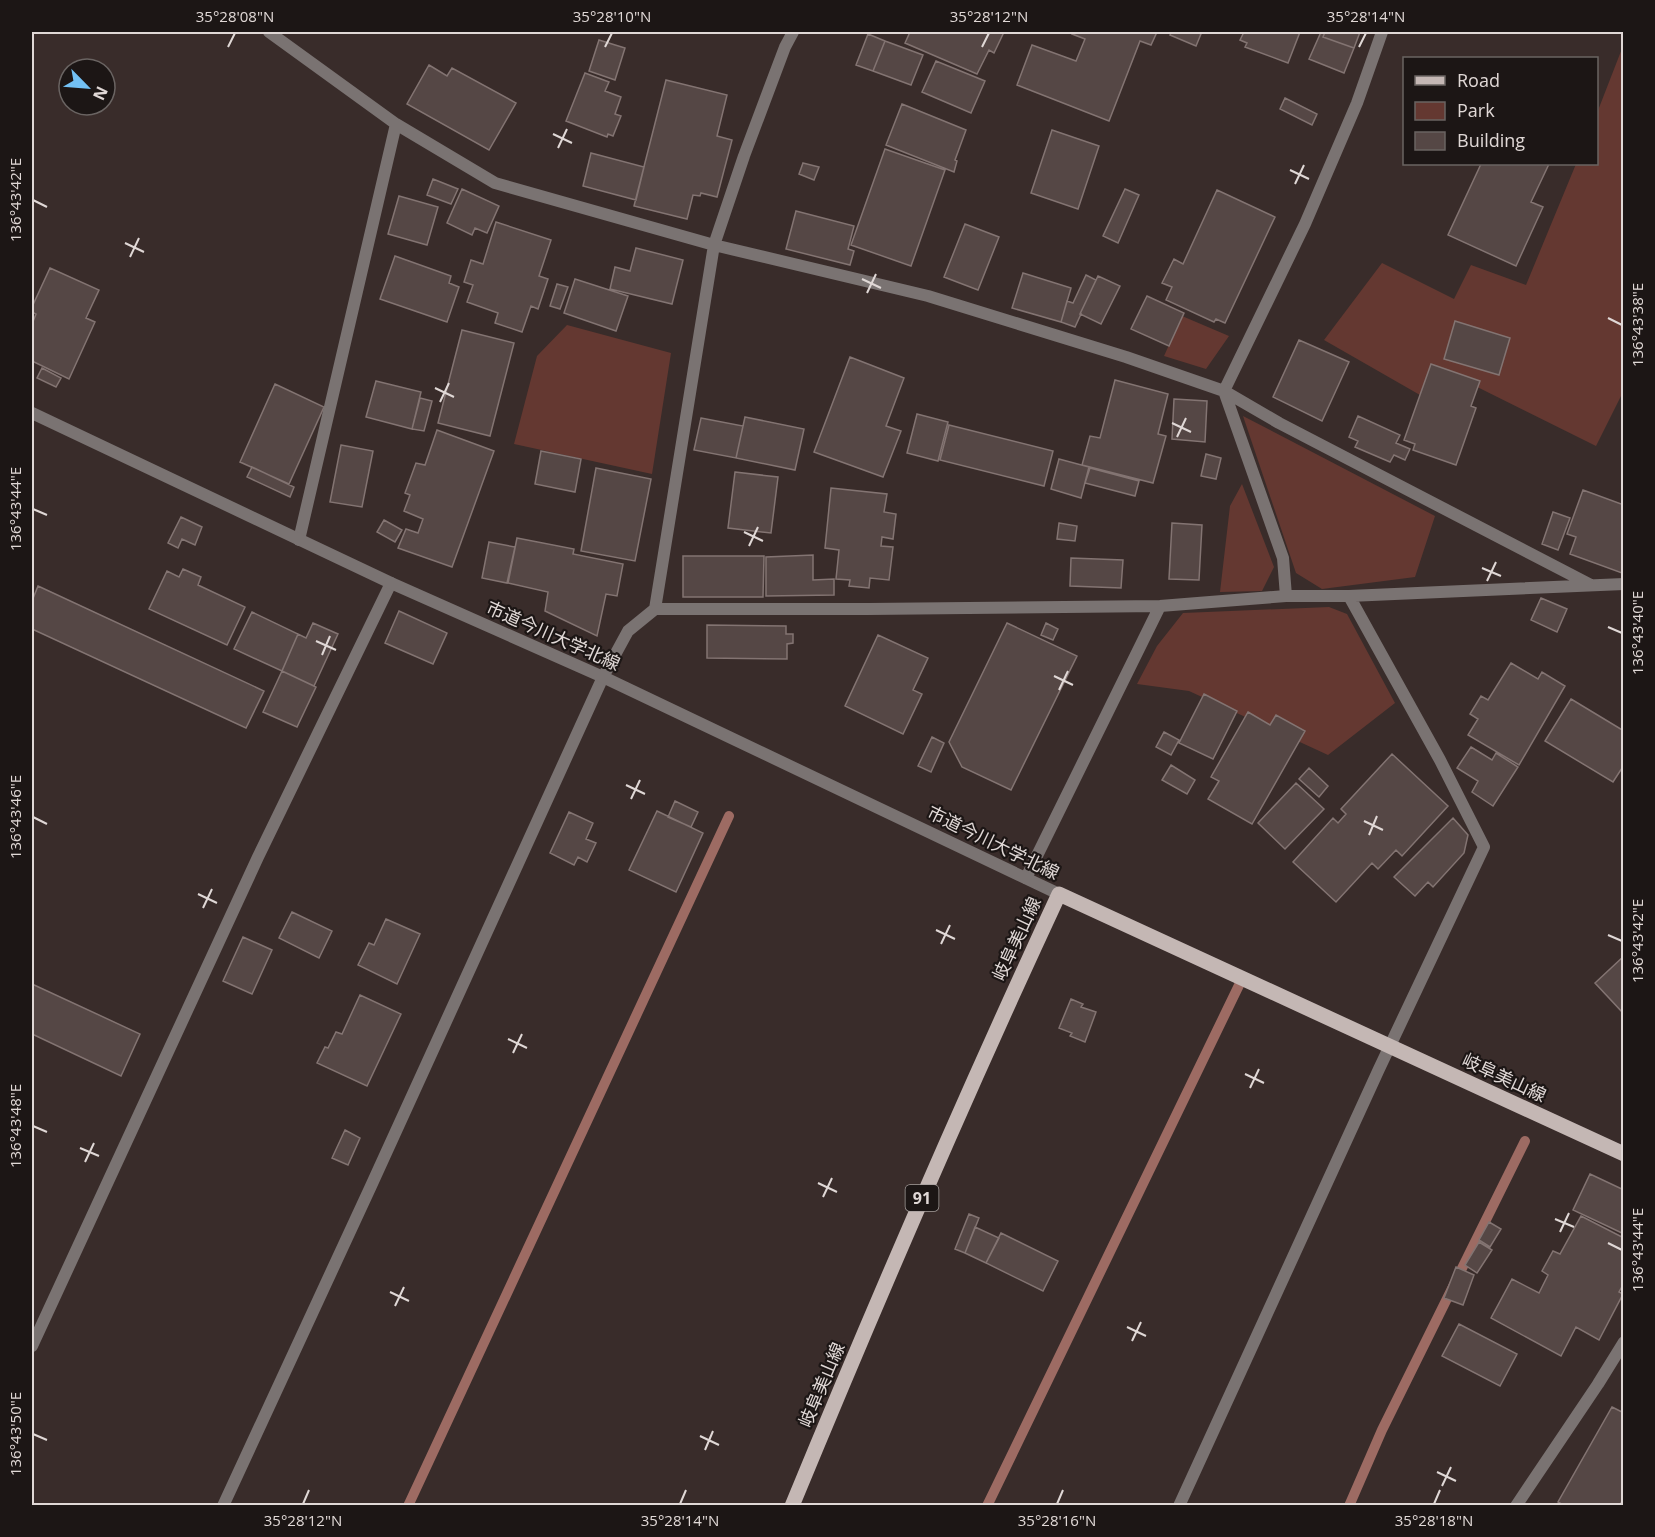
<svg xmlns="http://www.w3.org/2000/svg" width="1655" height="1537" viewBox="0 0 1655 1537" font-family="'Open Sans','Noto Sans JP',sans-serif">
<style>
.green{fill:#643831}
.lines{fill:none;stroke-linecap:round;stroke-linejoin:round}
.stream{stroke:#9d6b63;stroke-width:10}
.building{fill:#554745;stroke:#837472;stroke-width:1.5}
.minor{stroke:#7a7372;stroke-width:12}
.tertiary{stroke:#7a7372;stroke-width:12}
.primary{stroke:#c4b7b4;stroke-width:15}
.ticks{fill:none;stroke:#e0d8d6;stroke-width:2}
.labels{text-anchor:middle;stroke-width:4.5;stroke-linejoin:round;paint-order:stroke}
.shield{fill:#1c1615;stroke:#a59e9c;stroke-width:1.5}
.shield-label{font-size:16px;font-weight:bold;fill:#e0d8d6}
.street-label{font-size:18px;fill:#e0d8d6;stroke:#1c1615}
.neatline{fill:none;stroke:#e0d8d6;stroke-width:2}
.ticks-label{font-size:15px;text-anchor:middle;fill:#e0d8d6}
</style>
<rect width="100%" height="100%" fill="#392c2a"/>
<path class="green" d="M 1623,46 L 1623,392 L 1596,446 L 1445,371 L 1420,395 L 1324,340 L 1382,263 L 1454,299 L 1471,265 L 1526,285 L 1576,164 L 1596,164 L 1597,113 Z
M 1182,316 L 1229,336 L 1206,369 L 1164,356 Z
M 567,325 L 671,353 L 652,474 L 514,444 L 537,356 Z
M 1243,416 L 1435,516 L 1415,577 L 1322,589 L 1296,573 Z
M 1242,484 L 1274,567 L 1262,591 L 1220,592 L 1230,506 Z
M 1329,607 L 1347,614 L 1395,703 L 1328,755 L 1189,691 L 1137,684 L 1157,646 L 1183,613 Z"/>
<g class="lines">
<path class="stream" d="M 408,1506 L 729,816
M 987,1506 L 1242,979
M 1349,1506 L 1382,1430 L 1525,1141"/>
</g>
<path class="building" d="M 910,32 L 1004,32 L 994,53 L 989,50 L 977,74 L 905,43 Z
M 1073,32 L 1157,32 L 1151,45 L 1140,41 L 1109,121 L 1017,85 L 1032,45 L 1076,61 L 1085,39 L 1072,34 Z
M 1171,32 L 1196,32 L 1201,34 L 1196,46 L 1170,35 Z
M 1244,32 L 1305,32 L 1304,33 L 1300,32 L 1288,63 L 1245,47 L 1247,43 L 1240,40 Z
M 1321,32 L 1325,32 L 1323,37 L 1354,48 L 1344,73 L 1309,59 Z
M 1325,32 L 1360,32 L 1354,48 L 1323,37 Z
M 868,34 L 885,41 L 873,71 L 856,65 Z
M 599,40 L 625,48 L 615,80 L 589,71 Z
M 885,41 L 923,55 L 911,85 L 873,71 Z
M 936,61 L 985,81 L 971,113 L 922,92 Z
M 429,65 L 447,76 L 452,68 L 516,103 L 489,150 L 407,104 Z
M 585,73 L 609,82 L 605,91 L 621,97 L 615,114 L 621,116 L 613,136 L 608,134 L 607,137 L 566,121 Z
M 666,80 L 727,95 L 717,136 L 732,140 L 717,197 L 701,193 L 700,196 L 693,195 L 687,219 L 634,206 Z
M 1285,98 L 1317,114 L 1312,125 L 1280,109 Z
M 902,104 L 966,130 L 955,160 L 957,161 L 954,172 L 886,145 Z
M 1052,130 L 1099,146 L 1078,209 L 1031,193 Z
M 885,149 L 945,170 L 911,266 L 851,245 Z
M 591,153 L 644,167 L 636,200 L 583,186 Z
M 803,163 L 819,167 L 814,180 L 799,174 Z
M 1481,164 L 1549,164 L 1531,202 L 1543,207 L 1516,266 L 1448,235 Z
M 433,179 L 458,189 L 451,204 L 427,195 Z
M 462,189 L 499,206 L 487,233 L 475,228 L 472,235 L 447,223 Z
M 1125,189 L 1139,195 L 1118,243 L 1103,236 Z
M 1217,190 L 1275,217 L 1225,323 L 1216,319 L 1214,322 L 1166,300 L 1172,287 L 1162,283 L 1174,259 L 1183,264 Z
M 399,196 L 438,207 L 427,245 L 388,234 Z
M 796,211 L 854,226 L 848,249 L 854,251 L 850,265 L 786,249 Z
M 496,222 L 551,240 L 539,276 L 548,279 L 538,309 L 531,306 L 522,332 L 495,323 L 498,313 L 467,302 L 473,285 L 464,282 L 471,260 L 483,264 Z
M 965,224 L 999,237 L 978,290 L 944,277 Z
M 636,248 L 683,260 L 672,304 L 610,289 L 615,267 L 630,271 Z
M 395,256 L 451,276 L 449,283 L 459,287 L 447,322 L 380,299 Z
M 50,268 L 99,290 L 86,318 L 95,322 L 69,379 L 32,361 L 32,324 L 36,314 L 32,312 L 32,307 Z
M 1023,273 L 1071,288 L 1061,322 L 1012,308 Z
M 1086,275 L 1096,280 L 1080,314 L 1081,314 L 1075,327 L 1061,322 L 1067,301 L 1073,303 Z
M 1098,276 L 1120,286 L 1101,324 L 1080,314 Z
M 575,279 L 628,296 L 616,331 L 564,313 Z
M 557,284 L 568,287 L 560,309 L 550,306 Z
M 1147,296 L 1184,313 L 1169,346 L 1131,329 Z
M 1455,321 L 1510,338 L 1499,375 L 1444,359 Z
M 462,330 L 514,343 L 490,436 L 438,423 Z
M 1299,340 L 1349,362 L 1322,421 L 1273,397 Z
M 850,357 L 904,378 L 886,426 L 901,431 L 883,477 L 814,452 Z
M 1431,364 L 1480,381 L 1471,406 L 1476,408 L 1456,465 L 1413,450 L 1415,444 L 1404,440 Z
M 42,368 L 61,378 L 56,387 L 37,378 Z
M 1115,380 L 1168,394 L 1158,434 L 1166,436 L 1153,483 L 1082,465 L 1090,436 L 1100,438 Z
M 376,381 L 421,392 L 412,429 L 366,417 Z
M 275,384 L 324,407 L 289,484 L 240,462 Z
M 420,398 L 432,401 L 424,431 L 412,429 Z
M 1174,399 L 1207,401 L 1205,442 L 1172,439 Z
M 917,414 L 948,422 L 938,461 L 907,453 Z
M 1358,416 L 1400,435 L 1396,443 L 1410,449 L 1405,460 L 1394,455 L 1390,462 L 1355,447 L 1358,441 L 1349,437 Z
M 745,417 L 804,429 L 795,470 L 736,458 Z
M 701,418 L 743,426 L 736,458 L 694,450 Z
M 949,425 L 1053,451 L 1044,486 L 940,460 Z
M 437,430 L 494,451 L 452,567 L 398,548 L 406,529 L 418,533 L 423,519 L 404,511 L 410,495 L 405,493 L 416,463 L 425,465 Z
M 341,445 L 373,451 L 362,507 L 330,502 Z
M 541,451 L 581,459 L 575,492 L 535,484 Z
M 1206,454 L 1221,458 L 1216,479 L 1201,476 Z
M 1059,459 L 1089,467 L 1081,498 L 1051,489 Z
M 252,467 L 294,487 L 290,497 L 247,477 Z
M 596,468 L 651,479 L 635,561 L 581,551 Z
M 1090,468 L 1139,481 L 1135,496 L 1085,483 Z
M 735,472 L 778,477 L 771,533 L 728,528 Z
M 831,488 L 887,494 L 884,512 L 896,514 L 893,539 L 882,537 L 881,546 L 893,547 L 889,580 L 870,578 L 869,588 L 849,586 L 850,580 L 836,579 L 839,550 L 825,548 Z
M 1583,490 L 1624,505 L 1622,573 L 1570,554 L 1576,537 L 1567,534 Z
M 1553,512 L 1570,518 L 1558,550 L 1542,544 Z
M 181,517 L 202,527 L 195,545 L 182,539 L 178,548 L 168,543 Z
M 384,520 L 402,530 L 395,542 L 377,532 Z
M 1059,523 L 1077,526 L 1075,541 L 1057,539 Z
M 1172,523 L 1202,525 L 1199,580 L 1169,579 Z
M 517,538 L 574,549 L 573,554 L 623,564 L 617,596 L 606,594 L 597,636 L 545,611 L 548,592 L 508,583 Z
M 489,542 L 515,547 L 507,583 L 482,578 Z
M 813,555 L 813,580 L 834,579 L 834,595 L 766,596 L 766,557 Z
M 683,556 L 764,556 L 763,597 L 683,597 Z
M 1071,558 L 1123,560 L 1121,588 L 1070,586 Z
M 183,569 L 201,577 L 198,585 L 245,607 L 227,645 L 149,609 L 167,571 L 179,577 Z
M 38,586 L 264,691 L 246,728 L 32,629 L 32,601 Z
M 1541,598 L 1567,609 L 1557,632 L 1531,620 Z
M 399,611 L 447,633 L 433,664 L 385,643 Z
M 252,612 L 298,634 L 282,671 L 234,649 Z
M 313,623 L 338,634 L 314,686 L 282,671 L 298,634 L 306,638 Z
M 1007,623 L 1077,656 L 1011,790 L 962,767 L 949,742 Z
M 1046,623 L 1058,629 L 1053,640 L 1041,635 Z
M 707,625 L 786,626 L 786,634 L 793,634 L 793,643 L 787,644 L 787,659 L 707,658 Z
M 878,635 L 928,658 L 913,690 L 922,694 L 903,734 L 845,706 Z
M 1511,663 L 1538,679 L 1542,672 L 1565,686 L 1519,765 L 1468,735 L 1478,719 L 1470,714 L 1481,696 L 1488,700 Z
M 282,671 L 316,687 L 297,727 L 263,712 Z
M 1204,694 L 1237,711 L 1213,759 L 1179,743 Z
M 1571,699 L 1624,731 L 1624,765 L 1613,782 L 1545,741 Z
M 1248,712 L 1270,725 L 1276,715 L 1305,731 L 1252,824 L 1208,799 L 1219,781 L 1211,777 Z
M 1164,732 L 1179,740 L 1171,755 L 1156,747 Z
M 932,737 L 944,743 L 931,772 L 918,766 Z
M 1471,747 L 1492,760 L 1496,753 L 1518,767 L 1493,806 L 1472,792 L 1478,781 L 1457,768 Z
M 1392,754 L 1448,806 L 1402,856 L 1396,850 L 1378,869 L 1372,863 L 1336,902 L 1293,862 L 1333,818 L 1338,823 L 1346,814 L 1341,809 Z
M 1171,765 L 1195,780 L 1187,794 L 1162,780 Z
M 1309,768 L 1328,786 L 1319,797 L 1299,779 Z
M 1296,783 L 1324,809 L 1285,849 L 1258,823 Z
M 675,801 L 698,812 L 691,827 L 668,817 Z
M 657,811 L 703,833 L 676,892 L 629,870 Z
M 569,812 L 593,823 L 586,839 L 596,843 L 587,862 L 578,857 L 574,865 L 550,853 Z
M 1453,818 L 1468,835 L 1464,853 L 1433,887 L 1428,882 L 1415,896 L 1394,877 Z
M 292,912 L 332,931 L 319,958 L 279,938 Z
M 386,919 L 420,934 L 397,984 L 358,965 L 369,943 L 374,945 Z
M 243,937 L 272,950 L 252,994 L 223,981 Z
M 1624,956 L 1624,1014 L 1595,983 Z
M 32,984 L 140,1034 L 121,1076 L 32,1034 Z
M 360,995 L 401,1014 L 367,1086 L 317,1063 L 325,1047 L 328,1048 L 336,1032 L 342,1034 Z
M 1071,999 L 1083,1004 L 1081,1007 L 1096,1012 L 1085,1042 L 1070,1036 L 1072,1033 L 1059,1028 Z
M 345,1130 L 360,1138 L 348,1165 L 332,1158 Z
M 1590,1174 L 1624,1190 L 1624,1234 L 1573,1210 Z
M 969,1214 L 979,1218 L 965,1253 L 955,1249 Z
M 1581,1216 L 1624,1238 L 1624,1283 L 1619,1292 L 1623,1294 L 1599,1340 L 1576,1327 L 1561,1356 L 1491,1318 L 1512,1279 L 1539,1293 L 1548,1275 L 1542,1271 L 1553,1251 L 1560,1254 Z
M 1489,1222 L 1501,1229 L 1490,1247 L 1479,1240 Z
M 975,1227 L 999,1238 L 986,1263 L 965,1253 Z
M 1001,1233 L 1058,1261 L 1043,1291 L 986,1263 Z
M 1479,1242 L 1492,1250 L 1477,1273 L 1465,1265 Z
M 1456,1267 L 1474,1275 L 1463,1305 L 1444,1298 Z
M 1459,1324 L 1517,1354 L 1500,1386 L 1442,1356 Z
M 1612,1407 L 1624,1413 L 1624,1498 L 1619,1506 L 1565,1506 L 1558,1502 Z"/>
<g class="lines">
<path class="minor" d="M 269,32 L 396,124 L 495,183 L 714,245 L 928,296 L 1126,357 L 1224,391 L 1279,423 L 1591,585
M 299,540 L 396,124
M 1286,596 L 1283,558 L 1224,391 L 1305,224 L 1357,103 L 1382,32
M 655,609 L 868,609 L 1160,606 L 1286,596 L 1349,596 L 1624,584
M 1026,878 L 1160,606
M 32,1346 L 258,857 L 391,583
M 223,1506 L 371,1186 L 603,677 L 628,631 L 655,609 L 714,245 L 744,156 L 785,47 L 793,32
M 1179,1506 L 1379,1069 L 1484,847 L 1440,760 L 1349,596
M 1516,1506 L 1598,1384 L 1624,1342"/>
<path class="tertiary" d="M 32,413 L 391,583 L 603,677 L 1059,894"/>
<path class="primary" d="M 792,1506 C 877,1300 965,1096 1059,894 L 1624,1154"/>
</g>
<path class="ticks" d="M 228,47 L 235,33M 605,47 L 612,33M 982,47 L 989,33M 1359,47 L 1366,33M 553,134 L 572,143M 558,148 L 567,129M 1290,170 L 1309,179M 1295,184 L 1304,165M 33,200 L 47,207M 125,243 L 144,252M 130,257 L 139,238M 862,279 L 881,288M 867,293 L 876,274M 1608,318 L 1622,325M 435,388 L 454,397M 440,402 L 449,383M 1172,423 L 1191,432M 1177,437 L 1186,418M 33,509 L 47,515M 744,532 L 763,541M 749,546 L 758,527M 1482,568 L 1501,576M 1487,581 L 1496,562M 1608,627 L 1622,633M 316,641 L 336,650M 322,655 L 330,636M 1054,676 L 1073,685M 1059,690 L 1068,671M 626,785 L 645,794M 631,799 L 640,780M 33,817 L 47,824M 1364,821 L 1383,830M 1369,835 L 1377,816M 198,894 L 217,903M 203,908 L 212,889M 936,930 L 955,939M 1608,935 L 1622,941M 941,944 L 950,925M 508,1039 L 527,1048M 513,1053 L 522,1034M 1245,1074 L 1264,1083M 1250,1088 L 1259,1069M 33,1126 L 47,1132M 80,1148 L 99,1156M 85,1162 L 94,1143M 818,1183 L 837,1192M 823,1197 L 832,1178M 1555,1219 L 1574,1227M 1560,1232 L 1569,1213M 1608,1243 L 1622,1250M 390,1292 L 409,1301M 395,1306 L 404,1287M 1127,1327 L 1146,1336M 1132,1341 L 1141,1322M 33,1434 L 47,1440M 700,1436 L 719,1445M 705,1450 L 713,1431M 1437,1472 L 1456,1481M 1442,1486 L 1451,1467M 303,1504 L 309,1490M 680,1504 L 686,1490M 1057,1504 L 1063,1490M 1434,1504 L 1440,1490"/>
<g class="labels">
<rect class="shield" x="905.5" y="1185" width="33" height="26" rx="4.5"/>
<g class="shield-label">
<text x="922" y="1204">91</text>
</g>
<g class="street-label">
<text transform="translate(553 636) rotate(24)" y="6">市道今川大学北線</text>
<text transform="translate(993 843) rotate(26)" y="6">市道今川大学北線</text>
<text transform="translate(1017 939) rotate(-65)" y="6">岐阜美山線</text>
<text transform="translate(1504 1078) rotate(25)" y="6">岐阜美山線</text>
<text transform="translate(822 1385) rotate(-67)" y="6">岐阜美山線</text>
</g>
</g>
<rect width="1655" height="1537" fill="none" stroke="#1c1615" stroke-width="66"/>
<rect x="1403" y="57" width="195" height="108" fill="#1c1615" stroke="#6a6462" stroke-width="1.5"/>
<rect x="1415" y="76" width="30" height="9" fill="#c4b7b4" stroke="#6a6462" stroke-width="1.5"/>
<text x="1457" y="87" font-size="18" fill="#e0d8d6">Road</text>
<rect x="1415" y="102" width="30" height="18" fill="#643831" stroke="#6a6462" stroke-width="1.5"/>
<text x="1457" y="117" font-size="18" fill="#e0d8d6">Park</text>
<rect x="1415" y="132" width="30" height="18" fill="#554745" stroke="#6a6462" stroke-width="1.5"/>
<text x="1457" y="147" font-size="18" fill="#e0d8d6">Building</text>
<g transform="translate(87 87) rotate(115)"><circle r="28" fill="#1c1615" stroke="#6a6462" stroke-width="1.5"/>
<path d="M0-4.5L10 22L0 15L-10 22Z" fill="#73c1f5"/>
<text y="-9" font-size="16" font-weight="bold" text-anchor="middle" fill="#e0d8d6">N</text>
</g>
<rect x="33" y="33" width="1589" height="1471" class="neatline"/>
<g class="ticks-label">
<text x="235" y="22">35°28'08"N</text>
<text x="612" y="22">35°28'10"N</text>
<text x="989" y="22">35°28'12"N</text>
<text x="1366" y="22">35°28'14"N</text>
<text transform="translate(16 200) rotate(-90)" y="5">136°43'42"E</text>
<text transform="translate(1638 325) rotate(-90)" y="5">136°43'38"E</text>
<text transform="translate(16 509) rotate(-90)" y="5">136°43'44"E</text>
<text transform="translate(1638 633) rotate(-90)" y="5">136°43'40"E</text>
<text transform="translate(16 817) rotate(-90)" y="5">136°43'46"E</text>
<text transform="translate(1638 941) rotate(-90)" y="5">136°43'42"E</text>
<text transform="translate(16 1126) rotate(-90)" y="5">136°43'48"E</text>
<text transform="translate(1638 1250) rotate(-90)" y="5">136°43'44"E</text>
<text transform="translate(16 1434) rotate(-90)" y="5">136°43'50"E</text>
<text x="303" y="1526">35°28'12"N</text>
<text x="680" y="1526">35°28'14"N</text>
<text x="1057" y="1526">35°28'16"N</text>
<text x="1434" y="1526">35°28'18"N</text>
</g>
</svg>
